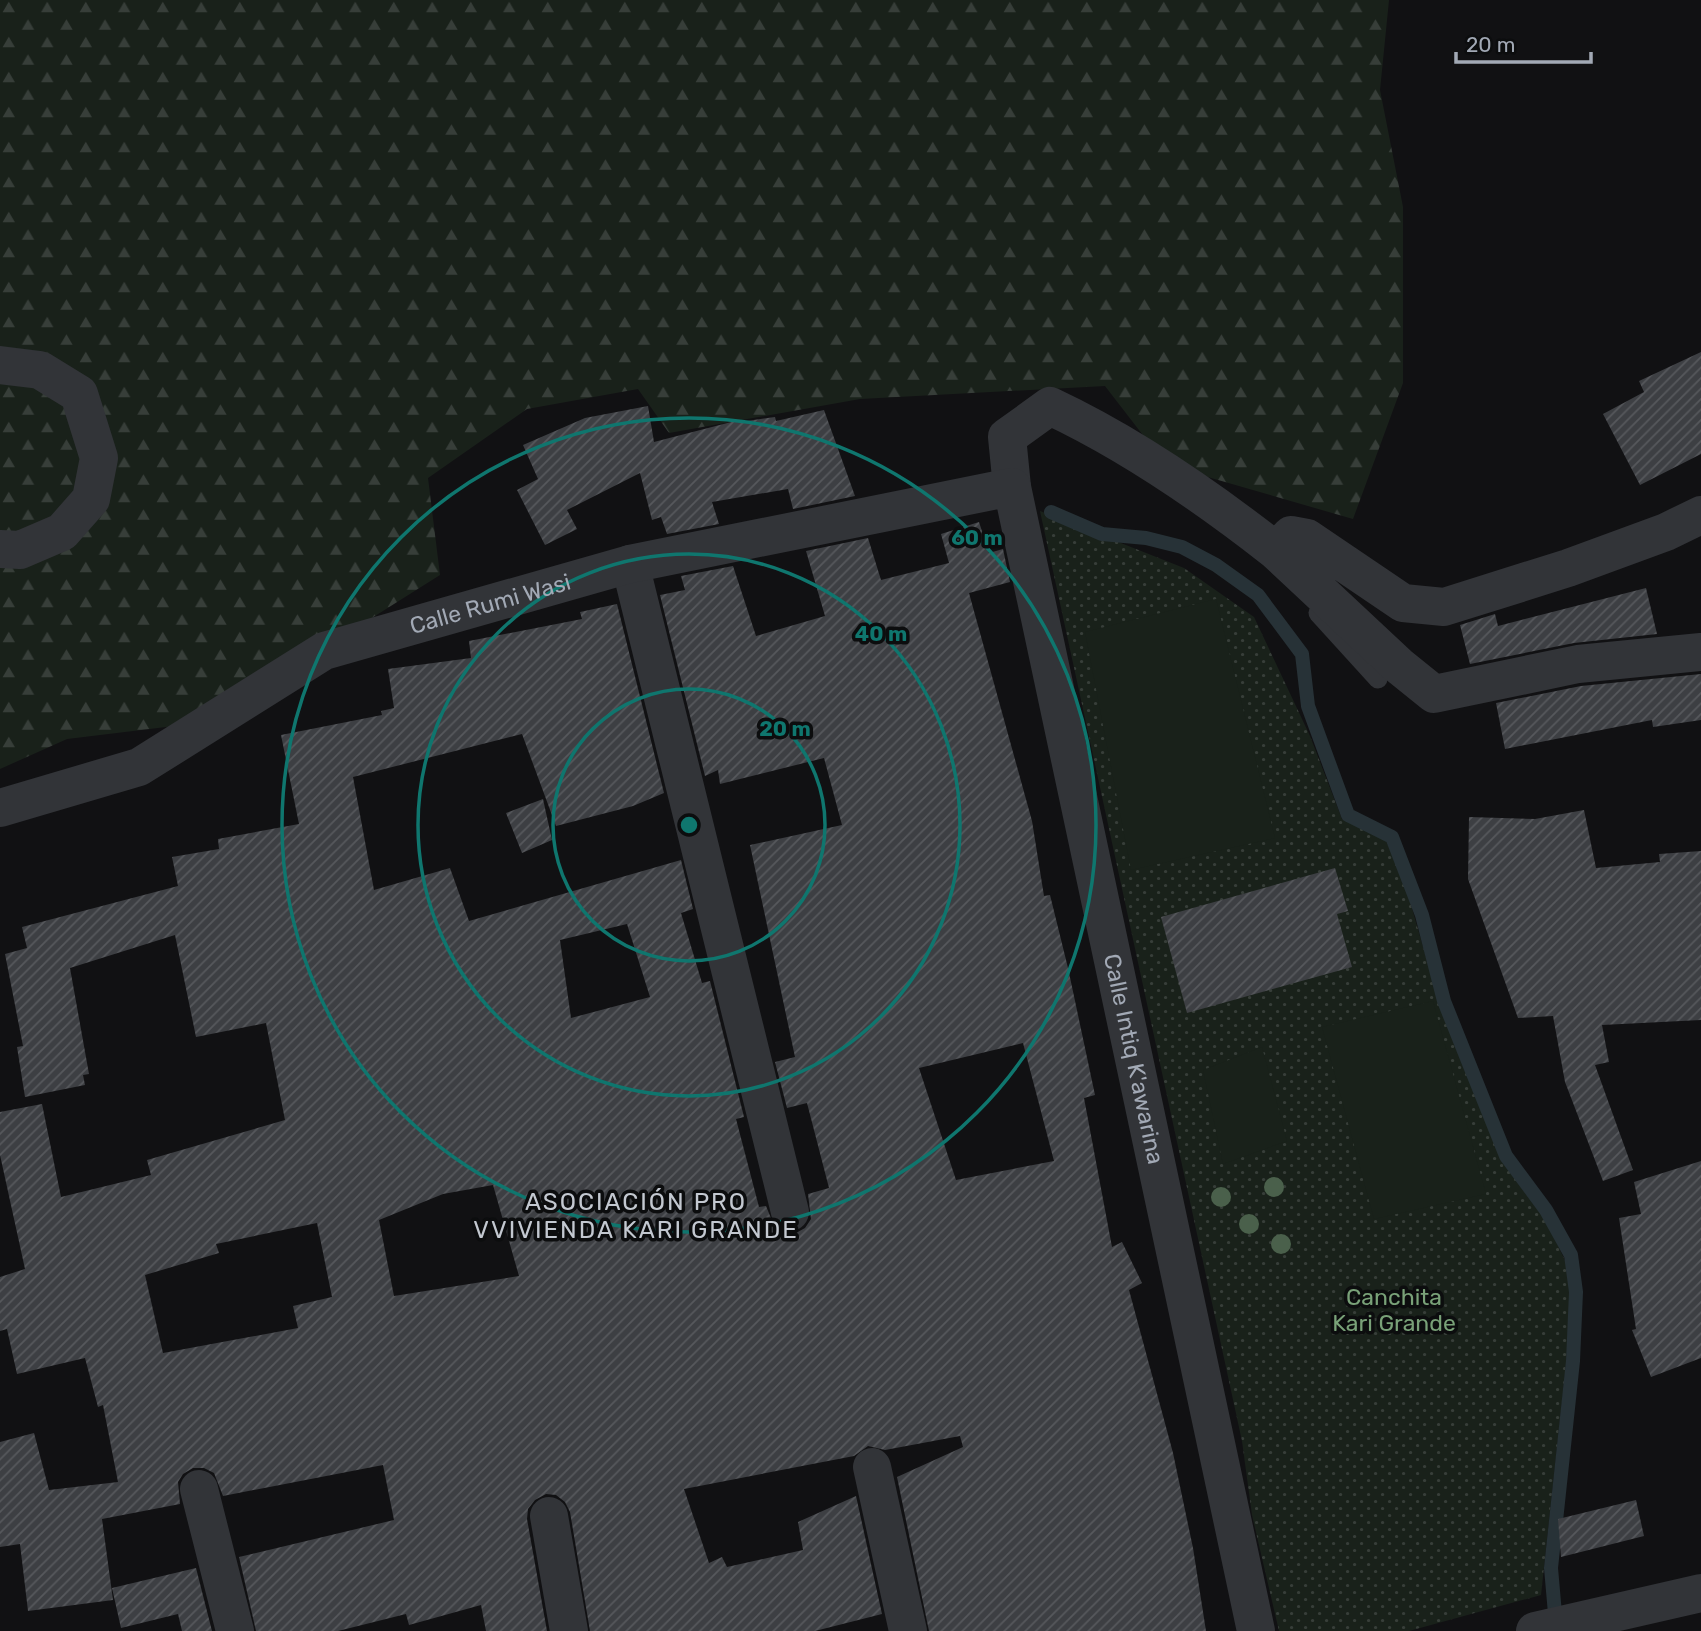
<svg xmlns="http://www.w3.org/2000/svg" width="1701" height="1631" viewBox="0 0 1701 1631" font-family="Rubik,sans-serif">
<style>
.grass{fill:url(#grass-dots)}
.forest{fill:url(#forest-firs)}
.pitch{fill:#19211a}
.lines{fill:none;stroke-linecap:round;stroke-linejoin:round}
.stream{stroke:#273237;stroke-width:14}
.building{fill:url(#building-hatch);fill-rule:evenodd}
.service{stroke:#323438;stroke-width:19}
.minor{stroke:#323438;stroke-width:38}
.tertiary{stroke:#323438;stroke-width:38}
.tree{fill:#4a604b}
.ring{fill:none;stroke:#0f766e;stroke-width:3.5}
.labels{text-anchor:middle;stroke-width:7;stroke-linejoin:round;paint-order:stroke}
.street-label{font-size:23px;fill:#a2a9b5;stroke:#0c0d0e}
.park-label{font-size:23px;fill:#79a178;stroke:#0c0d0e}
.neighbourhood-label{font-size:24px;letter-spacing:2px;fill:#c3c8d0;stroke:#0c0d0e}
.centre{fill:#0f766e;stroke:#0c0d0e;stroke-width:3.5}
.ring-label{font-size:21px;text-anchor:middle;font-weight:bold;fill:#0f766e;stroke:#0c0d0e;stroke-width:7;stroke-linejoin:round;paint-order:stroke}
</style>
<defs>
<pattern id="grass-dots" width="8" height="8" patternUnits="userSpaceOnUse" patternTransform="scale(1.75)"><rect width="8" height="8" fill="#19211a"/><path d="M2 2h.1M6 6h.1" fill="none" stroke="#373e39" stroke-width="1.8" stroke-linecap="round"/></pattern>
<pattern id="forest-firs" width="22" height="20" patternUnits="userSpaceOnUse" patternTransform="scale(1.75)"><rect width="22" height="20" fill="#19211a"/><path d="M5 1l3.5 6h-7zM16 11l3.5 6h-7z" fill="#373e39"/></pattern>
<pattern id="building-hatch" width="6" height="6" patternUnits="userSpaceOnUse" patternTransform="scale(1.75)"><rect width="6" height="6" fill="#3d3f43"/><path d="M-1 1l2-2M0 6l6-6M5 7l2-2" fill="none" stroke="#56585c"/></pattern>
</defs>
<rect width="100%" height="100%" fill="#111113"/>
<path class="grass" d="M 1040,511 L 1184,568 L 1254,617 L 1310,736 L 1342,819 L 1382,831 L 1407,891 L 1436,992 L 1503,1154 L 1539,1206 L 1571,1273 L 1571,1318 L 1541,1595 L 1409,1631 L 1279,1631 L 1252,1515 L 1242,1441 Z"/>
<path class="forest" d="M 0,0 L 1389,0 L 1380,90 L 1403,207 L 1403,383 L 1353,519 L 1166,465 L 1105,386 L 860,399 L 669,433 L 638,389 L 527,409 L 428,478 L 440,575 L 207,722 L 67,739 L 0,769 Z"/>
<path class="pitch" d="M 1216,599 L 1275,838 L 1131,870 L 1085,632 Z
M 1433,1001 L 1486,1194 L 1374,1219 L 1322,1027 Z
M 1262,1047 L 1287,1141 L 1223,1164 L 1203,1070 Z"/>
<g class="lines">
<path class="stream" d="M 1051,512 L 1102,534 L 1146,538 L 1182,547 L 1216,565 L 1258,595 L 1302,654 L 1308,706 L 1348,815 L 1392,837 L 1422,915 L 1444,1001 L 1506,1156 L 1546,1210 L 1571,1255 L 1576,1292 L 1573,1361 L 1551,1568 L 1556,1625"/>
</g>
<path class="building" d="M 1701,352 L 1701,454 L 1640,485 L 1603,414 L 1644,392 L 1639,381 Z
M 648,406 L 654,442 L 739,420 L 739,422 L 775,417 L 776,421 L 824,410 L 855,496 L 793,509 L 788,489 L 712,502 L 719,524 L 667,534 L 661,517 L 652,520 L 640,473 L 567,510 L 577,529 L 545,545 L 517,490 L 538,479 L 523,445 L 585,418 Z
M 979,522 L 989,553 L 1003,549 L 1010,582 L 969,593 L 1032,821 L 1044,896 L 1050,895 L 1068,968 L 1095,1095 L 1084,1098 L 1112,1247 L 1122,1242 L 1142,1283 L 1129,1290 L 1173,1453 L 1193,1548 L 1206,1631 L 929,1631 L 897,1477 L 963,1447 L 960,1436 L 885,1450 L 868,1446 L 854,1456 L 684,1489 L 709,1563 L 722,1557 L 727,1567 L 803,1550 L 798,1522 L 856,1496 L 882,1614 L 815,1631 L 590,1631 L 570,1512 L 565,1502 L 556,1495 L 546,1494 L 535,1500 L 528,1509 L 527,1519 L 547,1631 L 486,1631 L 481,1605 L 409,1625 L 406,1614 L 338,1631 L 256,1631 L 239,1557 L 394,1520 L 383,1465 L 223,1496 L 214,1473 L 204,1468 L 193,1468 L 183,1474 L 178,1482 L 180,1504 L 102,1519 L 113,1600 L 28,1611 L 20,1544 L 0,1547 L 0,1442 L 34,1433 L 49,1490 L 118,1482 L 103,1405 L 98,1407 L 85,1358 L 17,1374 L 7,1329 L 0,1331 L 0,1277 L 25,1269 L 0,1155 L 0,1112 L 42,1104 L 61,1197 L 151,1175 L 147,1160 L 285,1120 L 266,1023 L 196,1037 L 175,935 L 70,968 L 89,1074 L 83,1075 L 85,1085 L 25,1097 L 17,1047 L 23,1046 L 5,954 L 27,948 L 22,927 L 178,886 L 172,857 L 219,849 L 218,839 L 299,824 L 281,735 L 382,715 L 381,711 L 394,708 L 388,669 L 471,658 L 469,641 L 582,619 L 580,612 L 617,604 L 664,793 L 633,806 L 556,826 L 522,734 L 353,777 L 374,890 L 450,868 L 469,921 L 681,860 L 693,909 L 681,913 L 702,983 L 710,981 L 744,1117 L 736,1119 L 759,1207 L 766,1206 L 775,1228 L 785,1233 L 796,1233 L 805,1228 L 811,1219 L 808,1194 L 829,1188 L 807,1103 L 787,1108 L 775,1062 L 795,1057 L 750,845 L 842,825 L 824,758 L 720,784 L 718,770 L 705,776 L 660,595 L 685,590 L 681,576 L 733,566 L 756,636 L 825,616 L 806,551 L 868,538 L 881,580 L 949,563 L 941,534 ZM 627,924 L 650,997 L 571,1018 L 560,940 ZM 1023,1043 L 1054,1161 L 956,1180 L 919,1068 ZM 493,1185 L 519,1276 L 394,1296 L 379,1220 L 443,1194 ZM 317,1223 L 332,1297 L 293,1306 L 298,1328 L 163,1353 L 145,1275 L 219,1253 L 216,1244 Z
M 1646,588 L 1657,634 L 1574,643 L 1470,664 L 1460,625 L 1495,614 L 1498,626 Z
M 1701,674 L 1701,720 L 1653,727 L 1652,720 L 1505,749 L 1496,703 L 1581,686 Z
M 543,799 L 552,840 L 522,853 L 506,813 Z
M 1584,810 L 1596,868 L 1660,862 L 1659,854 L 1701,851 L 1701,1020 L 1602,1025 L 1609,1062 L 1595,1065 L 1633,1170 L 1603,1181 L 1565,1082 L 1553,1016 L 1518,1018 L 1468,879 L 1469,817 L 1535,819 Z
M 1335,868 L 1348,911 L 1337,914 L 1352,967 L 1187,1013 L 1161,917 Z
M 1701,1161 L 1701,1358 L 1651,1377 L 1632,1330 L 1636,1329 L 1619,1218 L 1641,1214 L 1634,1182 Z
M 1636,1500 L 1644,1536 L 1561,1557 L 1558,1519 Z
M 196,1568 L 212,1631 L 182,1631 L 178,1614 L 121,1628 L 112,1588 Z"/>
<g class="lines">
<path class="service" d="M 1318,613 L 1378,679"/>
<path class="minor" d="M 1012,487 L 1007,437 L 1050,406 C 1131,444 1206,496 1276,551
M 1701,515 L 1666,532 L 1568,568 L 1444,607 L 1403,603 L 1307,538 L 1291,535 L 1276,551 L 1398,665 L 1434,694 L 1578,664 L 1701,652
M 630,564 L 790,1212
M 872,1467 L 908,1631
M 199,1489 L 235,1631
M 549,1516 L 569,1631
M 1535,1631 L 1701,1593"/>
<g class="tertiary">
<path d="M 0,365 L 40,370 L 79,394 L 99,458 L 91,499 L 62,532 L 20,550 L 0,549"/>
<path id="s1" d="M 0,808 L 139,767 L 324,651 L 630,564 L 1012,487 L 1256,1631"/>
</g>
</g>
<g class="tree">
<circle cx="1274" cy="1187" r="10"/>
<circle cx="1221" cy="1197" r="10"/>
<circle cx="1249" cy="1224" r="10"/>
<circle cx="1281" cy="1244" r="10"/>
</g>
<g class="ring">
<circle cx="689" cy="825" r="136"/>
<circle cx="689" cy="825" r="271"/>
<circle cx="689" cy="825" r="407"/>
</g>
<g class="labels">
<g class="street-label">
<text dy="8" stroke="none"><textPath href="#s1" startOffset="536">Calle Rumi Wasi</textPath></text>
<text dy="8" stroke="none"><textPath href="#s1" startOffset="1656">Calle Intiq K'awarina</textPath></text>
</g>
<g class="park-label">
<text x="1394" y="1305">Canchita<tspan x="1394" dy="26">Kari Grande</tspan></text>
</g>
<g class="neighbourhood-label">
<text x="636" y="1210">ASOCIACIÓN PRO<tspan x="636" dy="28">VVIVIENDA KARI GRANDE</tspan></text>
</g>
</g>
<circle cx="689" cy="825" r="10" class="centre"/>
<g class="ring-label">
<text x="977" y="545">60 m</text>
<text x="881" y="641">40 m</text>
<text x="785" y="736">20 m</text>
</g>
<path d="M1456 52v10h135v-10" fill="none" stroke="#a2a9b5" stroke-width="3.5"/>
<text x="1466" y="52" font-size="21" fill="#a2a9b5" stroke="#0c0d0e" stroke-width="5" paint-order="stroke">20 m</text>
</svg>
